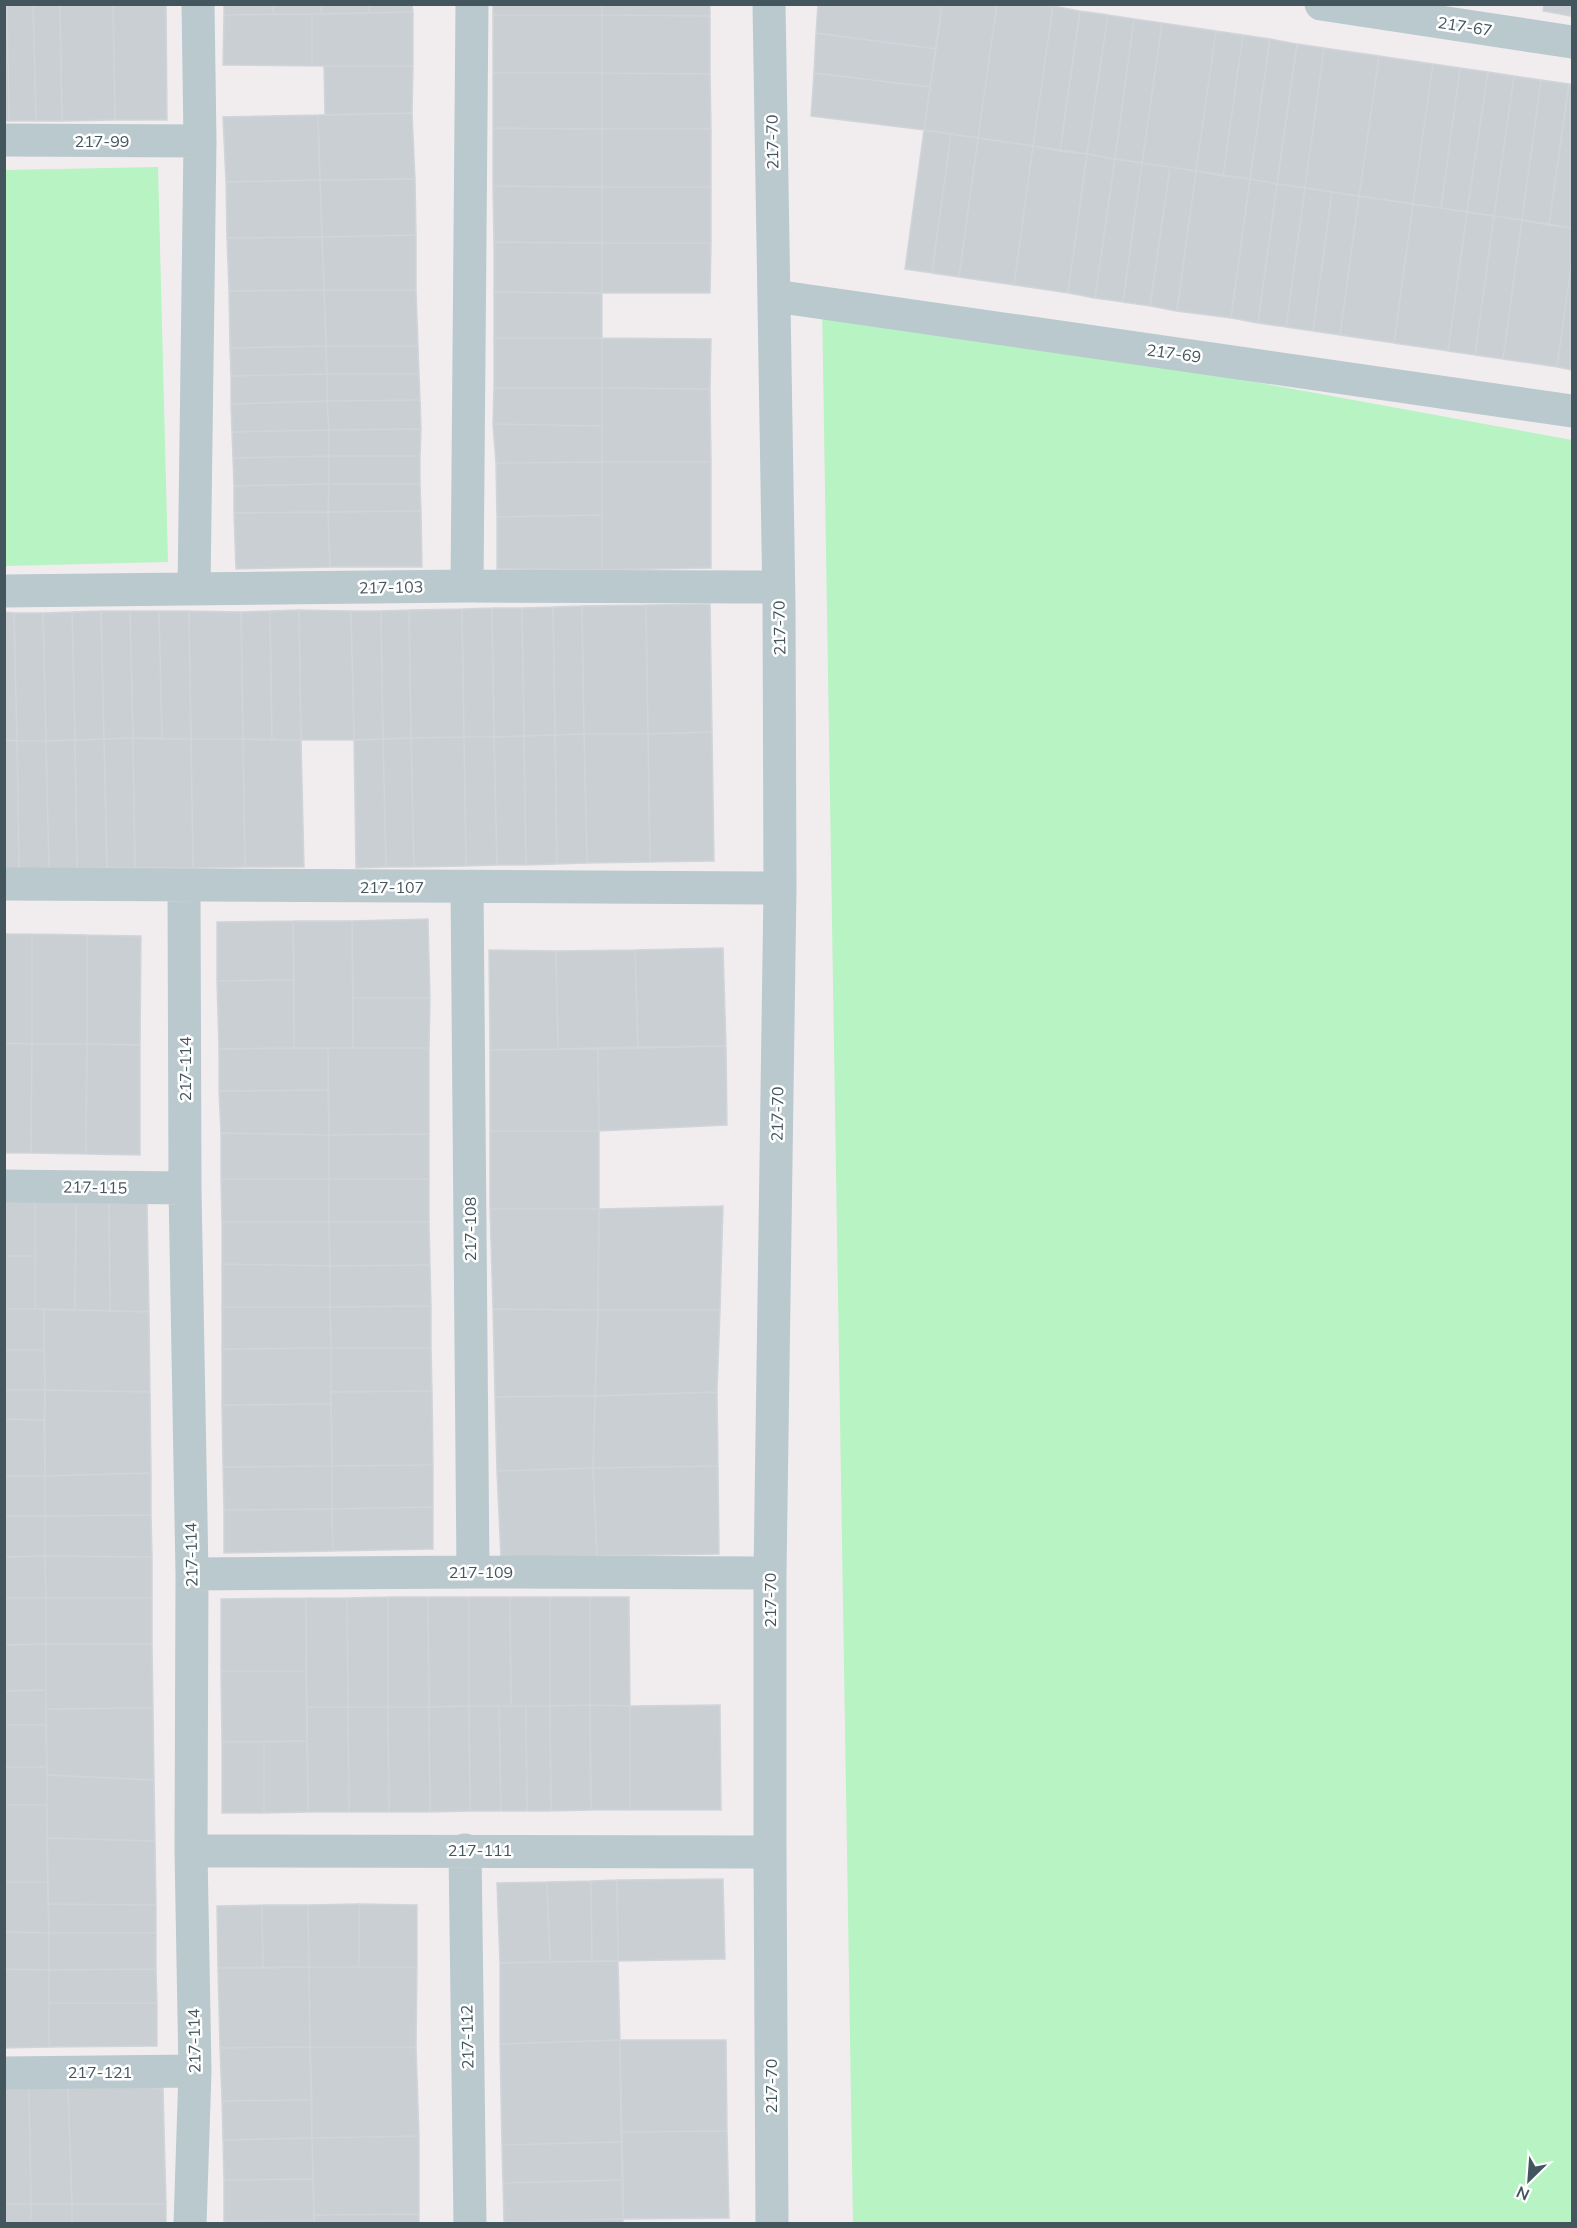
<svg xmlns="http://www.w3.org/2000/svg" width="1577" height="2228" viewBox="0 0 1577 2228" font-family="Mulish,sans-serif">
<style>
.green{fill:#b7f3c3}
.building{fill:#c9cfd3;stroke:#d1d5da;stroke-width:1.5}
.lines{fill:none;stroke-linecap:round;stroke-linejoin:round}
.minor{stroke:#bac9ce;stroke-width:33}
.labels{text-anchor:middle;stroke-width:5;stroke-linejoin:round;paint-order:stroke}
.street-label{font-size:16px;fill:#44565d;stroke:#fff}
</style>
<rect width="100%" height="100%" fill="#f1edee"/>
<path class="green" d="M 158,167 L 168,562 L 5,566 L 5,170 Z
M 822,303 L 1572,440 L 1572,2223 L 853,2223 Z"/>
<path class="building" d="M 4,4 L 7,4 L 9,121 L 4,121 Z
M 7,4 L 33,4 L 36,121 L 9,121 Z
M 33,4 L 60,4 L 62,121 L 36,121 Z
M 60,4 L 113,4 L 115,120 L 62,121 Z
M 113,4 L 166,4 L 167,120 L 115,120 Z
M 224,4 L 273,4 L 273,14 L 224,15 Z
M 273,4 L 321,4 L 321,14 L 273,14 Z
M 321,4 L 369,4 L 369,13 L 321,14 Z
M 369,4 L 412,4 L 413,12 L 369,13 Z
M 493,4 L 602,4 L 602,15 L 493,15 Z
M 602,4 L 710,4 L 710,16 L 602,15 Z
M 818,4 L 942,4 L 936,49 L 816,33 Z
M 942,4 L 997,4 L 978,138 L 924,130 Z
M 997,4 L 1053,6 L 1033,146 L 978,138 Z
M 1544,4 L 1572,4 L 1571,16 L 1543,11 Z
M 1053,6 L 1080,11 L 1060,151 L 1033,146 Z
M 1080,11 L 1108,15 L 1087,154 L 1060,151 Z
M 413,12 L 413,66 L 312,66 L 312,14 Z
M 312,14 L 312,66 L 223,65 L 224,15 Z
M 493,15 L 602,15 L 602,73 L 493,73 Z
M 602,15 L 710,16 L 710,74 L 602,73 Z
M 1108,15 L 1134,19 L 1115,159 L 1087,154 Z
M 1134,19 L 1162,23 L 1142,163 L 1115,159 Z
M 1162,23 L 1216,31 L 1196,171 L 1142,163 Z
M 1216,31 L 1243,35 L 1223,176 L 1196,171 Z
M 816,33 L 936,49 L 930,87 L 814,73 Z
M 1243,35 L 1270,39 L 1250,179 L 1223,176 Z
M 1270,39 L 1297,44 L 1277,184 L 1250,179 Z
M 1297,44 L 1324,48 L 1305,188 L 1277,184 Z
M 1324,48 L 1379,56 L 1359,196 L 1305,188 Z
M 1379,56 L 1433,64 L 1413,204 L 1359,196 Z
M 1433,64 L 1460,68 L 1441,208 L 1413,204 Z
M 324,66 L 413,66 L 412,113 L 325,115 Z
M 1460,68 L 1488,72 L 1467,212 L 1441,208 Z
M 1488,72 L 1514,76 L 1494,216 L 1467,212 Z
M 493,73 L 602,73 L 602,129 L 493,128 Z
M 602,73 L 710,74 L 711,129 L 602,129 Z
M 814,73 L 930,87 L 924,130 L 811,116 Z
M 1514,76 L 1541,80 L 1522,220 L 1494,216 Z
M 1541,80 L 1569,84 L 1549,225 L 1522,220 Z
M 1569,84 L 1572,85 L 1572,228 L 1549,225 Z
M 412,113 L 415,179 L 320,180 L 318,115 Z
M 318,115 L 320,180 L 226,182 L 223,117 Z
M 493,128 L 602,129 L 602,187 L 493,186 Z
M 602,129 L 711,129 L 711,187 L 602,187 Z
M 924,130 L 951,134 L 932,273 L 905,269 Z
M 951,134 L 978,138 L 959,277 L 932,273 Z
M 978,138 L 1033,146 L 1014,285 L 959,277 Z
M 1033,146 L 1087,154 L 1068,293 L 1014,285 Z
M 1087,154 L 1115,159 L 1095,298 L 1068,293 Z
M 1115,159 L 1142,163 L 1123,302 L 1095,298 Z
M 1142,163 L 1170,167 L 1150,306 L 1123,302 Z
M 1170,167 L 1196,171 L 1177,311 L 1150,306 Z
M 1196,171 L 1250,179 L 1231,318 L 1177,311 Z
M 415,179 L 416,235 L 322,237 L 320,180 Z
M 1250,179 L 1277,184 L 1258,323 L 1231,318 Z
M 320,180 L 322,237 L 227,238 L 226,182 Z
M 1277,184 L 1305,188 L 1286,327 L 1258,323 Z
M 493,186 L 602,187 L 602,243 L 494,242 Z
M 602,187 L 711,187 L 711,243 L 602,243 Z
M 1305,188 L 1332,192 L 1313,331 L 1286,327 Z
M 1332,192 L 1359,196 L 1340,335 L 1313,331 Z
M 1359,196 L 1413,204 L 1394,343 L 1340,335 Z
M 1413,204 L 1467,212 L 1448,351 L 1394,343 Z
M 1467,212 L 1494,216 L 1475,355 L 1448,351 Z
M 1494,216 L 1522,220 L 1503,359 L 1475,355 Z
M 1522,220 L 1572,228 L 1572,260 L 1557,367 L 1503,359 Z
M 416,235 L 416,290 L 324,290 L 322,237 Z
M 322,237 L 324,290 L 229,291 L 227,238 Z
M 494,242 L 602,243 L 602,293 L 494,292 Z
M 602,243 L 711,243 L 710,293 L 602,293 Z
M 1572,260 L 1572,370 L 1557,367 Z
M 324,290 L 326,346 L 230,348 L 229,291 Z
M 324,290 L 416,290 L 418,346 L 326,346 Z
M 494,292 L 602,293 L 602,338 L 494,338 Z
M 494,338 L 602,338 L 602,388 L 494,388 Z
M 602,338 L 711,339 L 710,389 L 602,388 Z
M 326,346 L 418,346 L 419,374 L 327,374 Z
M 326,346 L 327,374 L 231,376 L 230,348 Z
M 327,374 L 327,401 L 231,404 L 231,376 Z
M 327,374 L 419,374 L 420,400 L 327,401 Z
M 494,388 L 602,388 L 602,426 L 493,424 Z
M 602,388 L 710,389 L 711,462 L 602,462 Z
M 420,400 L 421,429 L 329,430 L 327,401 Z
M 327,401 L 329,430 L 232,432 L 231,404 Z
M 493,424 L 602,426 L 602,462 L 496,463 Z
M 421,429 L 420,456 L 329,456 L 329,430 Z
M 329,430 L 329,456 L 233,458 L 232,432 Z
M 329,456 L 329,484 L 234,486 L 233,458 Z
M 329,456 L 420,456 L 420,484 L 329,484 Z
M 602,462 L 711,462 L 711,568 L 602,570 Z
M 602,462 L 602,515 L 497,517 L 496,463 Z
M 329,484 L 420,484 L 421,511 L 328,512 Z
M 329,484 L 328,512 L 234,513 L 234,486 Z
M 421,511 L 422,567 L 330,567 L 328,512 Z
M 328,512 L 330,567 L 236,569 L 234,513 Z
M 602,515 L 602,570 L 497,569 L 497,517 Z
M 710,604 L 712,732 L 648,734 L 646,605 Z
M 646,605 L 648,734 L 584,734 L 582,606 Z
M 582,606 L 584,734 L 555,735 L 553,607 Z
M 553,607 L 555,735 L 524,736 L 522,608 Z
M 492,608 L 494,737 L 464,737 L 462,609 Z
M 492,608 L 522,608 L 524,736 L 494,737 Z
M 462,609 L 464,737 L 411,738 L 409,610 Z
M 299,610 L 351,611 L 354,740 L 301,740 Z
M 299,610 L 301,740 L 272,740 L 270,611 Z
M 409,610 L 411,738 L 383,739 L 381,611 Z
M 101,611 L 104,739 L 75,740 L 72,612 Z
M 101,611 L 130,611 L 133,738 L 104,739 Z
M 130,611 L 159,611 L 162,739 L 133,738 Z
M 159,611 L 189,611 L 191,739 L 162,739 Z
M 189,611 L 241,612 L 243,739 L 191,739 Z
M 270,611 L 272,740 L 243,739 L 241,612 Z
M 351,611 L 381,611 L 383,739 L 354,740 Z
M 4,612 L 14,613 L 17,741 L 4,740 Z
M 72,612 L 75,740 L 46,741 L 43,613 Z
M 14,613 L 43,613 L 46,741 L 17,741 Z
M 712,732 L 714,861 L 650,862 L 648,734 Z
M 584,734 L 648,734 L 650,862 L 587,863 Z
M 584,734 L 587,863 L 557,864 L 555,735 Z
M 555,735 L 557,864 L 526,865 L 524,736 Z
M 524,736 L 526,865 L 497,865 L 494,737 Z
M 464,737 L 494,737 L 497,865 L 466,866 Z
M 464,737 L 466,866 L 414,867 L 411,738 Z
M 133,738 L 191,739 L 193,868 L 135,868 Z
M 133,738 L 135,868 L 107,868 L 104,739 Z
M 411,738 L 414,867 L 386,867 L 383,739 Z
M 104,739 L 107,868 L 77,869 L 75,740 Z
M 191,739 L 243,739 L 245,867 L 193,868 Z
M 243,739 L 301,740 L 304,867 L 245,867 Z
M 383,739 L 386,867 L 356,868 L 354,740 Z
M 4,740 L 17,741 L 19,870 L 4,869 Z
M 75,740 L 77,869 L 49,869 L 46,741 Z
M 17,741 L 46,741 L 49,869 L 19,870 Z
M 428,919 L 430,998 L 353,998 L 352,921 Z
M 293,921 L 294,980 L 217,981 L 217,922 Z
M 293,921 L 352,921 L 353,1048 L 294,1048 Z
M 4,934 L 32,934 L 32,1044 L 4,1043 Z
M 32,934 L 87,935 L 87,1044 L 32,1044 Z
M 87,935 L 141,936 L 140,1045 L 87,1044 Z
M 723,948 L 726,1046 L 638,1047 L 635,950 Z
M 489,950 L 556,951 L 558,1049 L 490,1050 Z
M 635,950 L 638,1047 L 558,1049 L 556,951 Z
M 294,980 L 294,1048 L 219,1049 L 217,981 Z
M 353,998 L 430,998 L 429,1048 L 353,1048 Z
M 4,1043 L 32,1044 L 31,1153 L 4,1153 Z
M 32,1044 L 87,1044 L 86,1154 L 31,1153 Z
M 87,1044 L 140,1045 L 140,1155 L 86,1154 Z
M 726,1046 L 727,1125 L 599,1131 L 598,1049 Z
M 328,1048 L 328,1090 L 219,1091 L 219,1049 Z
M 328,1048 L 429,1048 L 429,1134 L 329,1135 Z
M 598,1049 L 599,1131 L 490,1131 L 490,1050 Z
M 328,1090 L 329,1135 L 221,1133 L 219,1091 Z
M 490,1131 L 599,1131 L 599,1209 L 490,1209 Z
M 221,1133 L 329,1135 L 329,1179 L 221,1179 Z
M 429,1134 L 429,1179 L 329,1179 L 329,1135 Z
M 221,1179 L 329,1179 L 329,1222 L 222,1222 Z
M 329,1179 L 429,1179 L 429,1222 L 329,1222 Z
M 4,1202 L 35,1202 L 35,1256 L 4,1256 Z
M 35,1202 L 76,1203 L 75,1310 L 35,1309 Z
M 76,1203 L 109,1203 L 110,1311 L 75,1310 Z
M 109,1203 L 147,1203 L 149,1312 L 110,1311 Z
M 723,1206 L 720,1310 L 598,1310 L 599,1209 Z
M 490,1209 L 599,1209 L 598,1310 L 493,1309 Z
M 222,1222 L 329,1222 L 330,1266 L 222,1264 Z
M 329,1222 L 429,1222 L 430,1265 L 330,1266 Z
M 4,1256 L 35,1256 L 35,1309 L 4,1309 Z
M 222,1264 L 330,1266 L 330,1307 L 222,1307 Z
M 430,1265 L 431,1306 L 330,1307 L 330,1266 Z
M 431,1306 L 431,1348 L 331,1348 L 330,1307 Z
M 222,1307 L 330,1307 L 331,1348 L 222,1349 Z
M 4,1309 L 44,1309 L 44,1350 L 4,1350 Z
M 44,1309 L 149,1312 L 150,1392 L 45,1390 Z
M 493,1309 L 598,1310 L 595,1396 L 495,1397 Z
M 598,1310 L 720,1310 L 717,1392 L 595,1396 Z
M 331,1348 L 431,1348 L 432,1391 L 331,1392 Z
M 331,1348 L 331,1404 L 222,1405 L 222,1349 Z
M 4,1350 L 44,1350 L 45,1390 L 4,1390 Z
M 4,1390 L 45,1390 L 44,1420 L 4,1419 Z
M 45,1390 L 150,1392 L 151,1473 L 45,1476 Z
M 432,1391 L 433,1465 L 332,1466 L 331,1392 Z
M 717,1392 L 718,1466 L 593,1468 L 595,1396 Z
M 595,1396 L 593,1468 L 497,1471 L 495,1397 Z
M 331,1404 L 332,1466 L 223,1467 L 222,1405 Z
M 4,1419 L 44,1420 L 45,1476 L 4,1476 Z
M 433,1465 L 433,1507 L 332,1509 L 332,1466 Z
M 332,1466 L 332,1509 L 224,1510 L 223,1467 Z
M 718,1466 L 719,1554 L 597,1556 L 593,1468 Z
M 593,1468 L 597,1556 L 501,1559 L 497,1471 Z
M 151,1473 L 151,1515 L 45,1516 L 45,1476 Z
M 4,1476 L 45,1476 L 45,1516 L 4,1516 Z
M 433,1507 L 433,1549 L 333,1551 L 332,1509 Z
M 332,1509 L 333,1551 L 224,1553 L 224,1510 Z
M 151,1515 L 152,1557 L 45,1556 L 45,1516 Z
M 4,1516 L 45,1516 L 45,1556 L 4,1557 Z
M 45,1556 L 46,1598 L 4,1598 L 4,1557 Z
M 45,1556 L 152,1557 L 152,1598 L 46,1598 Z
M 388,1597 L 388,1707 L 348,1707 L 347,1598 Z
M 388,1597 L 428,1597 L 429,1707 L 388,1707 Z
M 428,1597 L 469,1597 L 469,1706 L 429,1707 Z
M 469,1597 L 510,1597 L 511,1706 L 469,1706 Z
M 510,1597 L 550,1597 L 550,1706 L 511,1706 Z
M 550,1597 L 590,1597 L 590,1705 L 550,1706 Z
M 590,1597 L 629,1597 L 630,1706 L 590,1705 Z
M 4,1598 L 46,1598 L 46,1644 L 4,1645 Z
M 46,1598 L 152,1598 L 152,1644 L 46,1644 Z
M 306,1598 L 347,1598 L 348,1707 L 307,1707 Z
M 306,1598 L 306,1671 L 221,1671 L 221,1599 Z
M 46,1644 L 46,1690 L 4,1691 L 4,1645 Z
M 46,1644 L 152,1644 L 153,1708 L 46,1709 Z
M 221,1671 L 306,1671 L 307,1741 L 222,1742 Z
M 46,1690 L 46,1725 L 4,1725 L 4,1691 Z
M 590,1705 L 630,1706 L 630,1810 L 591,1810 Z
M 590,1705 L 591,1810 L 551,1811 L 550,1706 Z
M 720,1705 L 721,1810 L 630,1810 L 630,1706 Z
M 469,1706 L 499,1706 L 501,1811 L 470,1811 Z
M 469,1706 L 470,1811 L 430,1812 L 429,1707 Z
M 499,1706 L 526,1706 L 527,1811 L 501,1811 Z
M 526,1706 L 550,1706 L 551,1811 L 527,1811 Z
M 307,1707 L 348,1707 L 349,1812 L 308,1812 Z
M 348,1707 L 388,1707 L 389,1812 L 349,1812 Z
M 388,1707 L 429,1707 L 430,1812 L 389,1812 Z
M 153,1708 L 154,1780 L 47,1775 L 46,1709 Z
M 4,1725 L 46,1725 L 47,1767 L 4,1767 Z
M 307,1741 L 308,1812 L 264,1813 L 264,1742 Z
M 222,1742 L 264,1742 L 264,1813 L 222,1813 Z
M 4,1767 L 47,1767 L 47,1805 L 4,1805 Z
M 47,1775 L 154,1780 L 155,1841 L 47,1838 Z
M 4,1805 L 47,1805 L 48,1882 L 4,1882 Z
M 47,1838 L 155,1841 L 156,1905 L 48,1904 Z
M 723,1879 L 725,1959 L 618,1961 L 617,1880 Z
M 617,1880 L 618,1961 L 592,1961 L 591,1881 Z
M 591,1881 L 592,1961 L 550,1962 L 547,1882 Z
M 4,1882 L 48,1882 L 49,1933 L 4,1932 Z
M 547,1882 L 550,1962 L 500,1963 L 497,1883 Z
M 48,1904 L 156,1905 L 156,1933 L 49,1933 Z
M 359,1904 L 417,1905 L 417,1967 L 359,1967 Z
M 359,1904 L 359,1967 L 309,1967 L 308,1905 Z
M 262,1905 L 308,1905 L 309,1967 L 263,1968 Z
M 262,1905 L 263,1968 L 218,1968 L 217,1906 Z
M 4,1932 L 49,1933 L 49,1970 L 4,1969 Z
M 49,1933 L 156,1933 L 156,1969 L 49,1970 Z
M 618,1961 L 620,2040 L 500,2044 L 500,1963 Z
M 309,1967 L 417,1967 L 416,2047 L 310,2047 Z
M 309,1967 L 310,2047 L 220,2048 L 218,1968 Z
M 4,1969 L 49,1970 L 49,2047 L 4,2048 Z
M 156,1969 L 157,2003 L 49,2003 L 49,1970 Z
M 49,2003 L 157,2003 L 157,2046 L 49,2047 Z
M 620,2040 L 726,2040 L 727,2131 L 621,2132 Z
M 620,2040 L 622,2142 L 502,2145 L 500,2044 Z
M 310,2047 L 312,2100 L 222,2101 L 220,2048 Z
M 310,2047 L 416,2047 L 419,2136 L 312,2138 Z
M 29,2085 L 68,2085 L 72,2204 L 31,2204 Z
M 29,2085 L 31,2204 L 4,2204 L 4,2086 Z
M 68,2085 L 163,2088 L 166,2204 L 72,2204 Z
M 312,2100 L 312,2138 L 223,2140 L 222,2101 Z
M 727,2131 L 729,2218 L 623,2219 L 621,2132 Z
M 419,2136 L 419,2214 L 314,2215 L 312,2138 Z
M 312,2138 L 313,2179 L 224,2180 L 223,2140 Z
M 622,2142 L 623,2180 L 503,2183 L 502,2145 Z
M 313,2179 L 314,2220 L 224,2221 L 224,2180 Z
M 623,2180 L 623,2219 L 504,2222 L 503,2183 Z
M 4,2204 L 31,2204 L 31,2224 L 4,2224 Z
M 31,2204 L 72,2204 L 72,2224 L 31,2224 Z
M 72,2204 L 166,2204 L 166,2224 L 72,2224 Z
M 419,2214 L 419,2224 L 314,2224 L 314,2215 Z
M 623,2219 L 623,2224 L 504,2224 L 504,2222 Z
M 314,2220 L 314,2224 L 224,2224 L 224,2221 Z"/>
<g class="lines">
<path class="minor" d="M 769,4 L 779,604 L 780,888 L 770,1573 L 770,1852 L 772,2224
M 1321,4 L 1572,42
M 4,140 L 200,141
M 775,296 L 1572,411
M 467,586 L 472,4
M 194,589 L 200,141 L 198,4
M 4,591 L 467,586 L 778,587
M 4,884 L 780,888
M 184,886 L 185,1188 L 192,1574 L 191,1851 L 195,2071 L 190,2224
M 467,887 L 473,1572
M 4,1186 L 185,1188
M 192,1574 L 473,1572 L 770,1573
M 465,1850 L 470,2224
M 191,1851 L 770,1852
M 4,2073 L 195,2071"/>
</g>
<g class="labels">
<g class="street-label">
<text transform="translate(1465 26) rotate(9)" y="6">217-67</text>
<text x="102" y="147">217-99</text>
<text transform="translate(772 142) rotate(-91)" y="6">217-70</text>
<text transform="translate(1174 353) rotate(8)" y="6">217-69</text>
<text transform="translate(391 587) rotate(-1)" y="6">217-103</text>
<text transform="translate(779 628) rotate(-91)" y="6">217-70</text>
<text x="392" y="893">217-107</text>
<text transform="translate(185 1069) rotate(-90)" y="6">217-114</text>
<text transform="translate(777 1114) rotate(-89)" y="6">217-70</text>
<text transform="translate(95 1187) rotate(1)" y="6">217-115</text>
<text transform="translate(470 1229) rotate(-90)" y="6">217-108</text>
<text transform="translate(191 1555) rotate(-91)" y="6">217-114</text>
<text x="481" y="1578">217-109</text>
<text transform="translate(770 1600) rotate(-90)" y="6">217-70</text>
<text x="480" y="1856">217-111</text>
<text transform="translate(467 2037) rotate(-91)" y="6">217-112</text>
<text transform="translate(194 2041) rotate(-91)" y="6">217-114</text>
<text x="100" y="2078">217-121</text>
<text transform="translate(771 2086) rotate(-90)" y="6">217-70</text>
</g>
</g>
<rect width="1577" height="2228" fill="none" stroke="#44565d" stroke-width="12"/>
<g transform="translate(1529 2180) rotate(205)" stroke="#ffffff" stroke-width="4.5" paint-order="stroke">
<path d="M0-4.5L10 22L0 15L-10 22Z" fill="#44565d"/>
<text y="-9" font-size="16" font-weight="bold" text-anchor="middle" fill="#44565d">N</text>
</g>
</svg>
